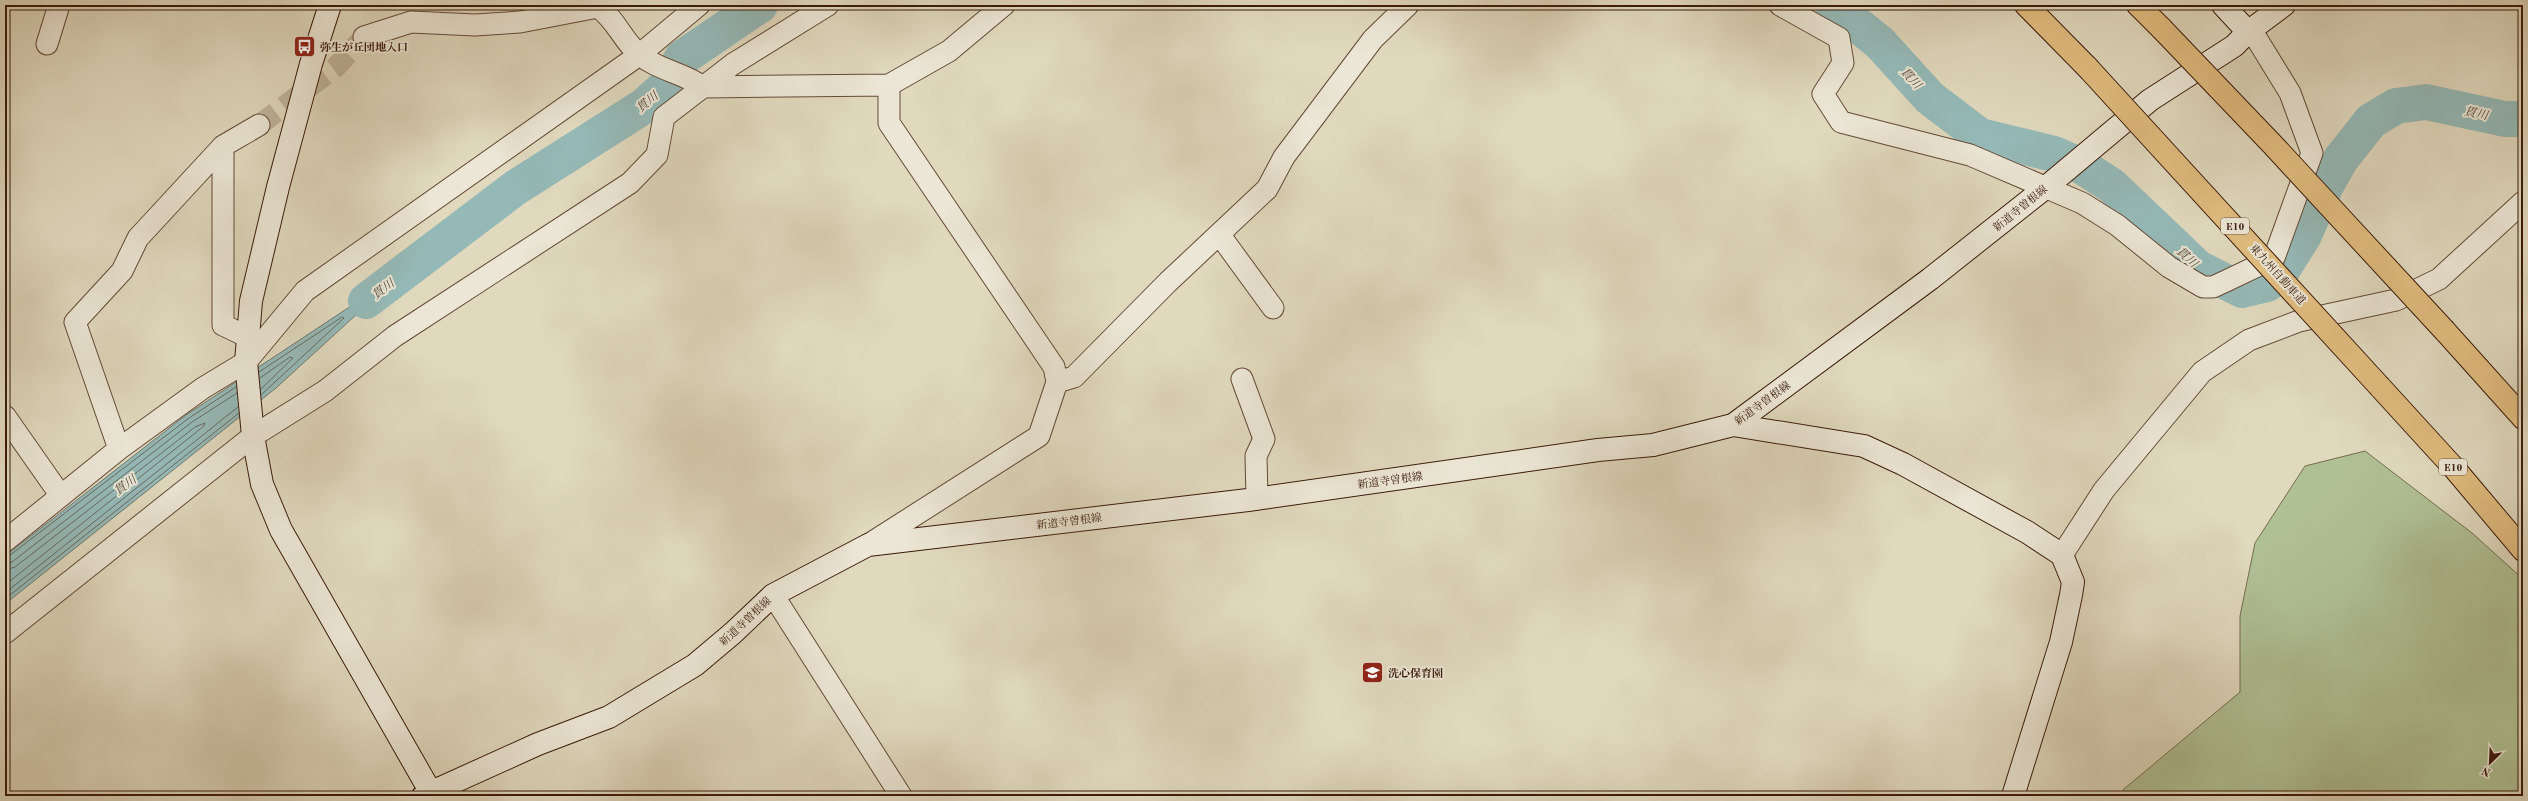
<svg xmlns="http://www.w3.org/2000/svg" width="2528" height="801" viewBox="0 0 2528 801" font-family="'Old Standard TT','Noto Serif JP',serif">
<style>
.green{fill:#afc094;stroke:#756d4e}
.water{fill:#95b9b7;stroke:#717971}
.lines{fill:none;stroke-linecap:round;stroke-linejoin:round}
.shore{stroke:#686a60;stroke-width:1}
.river{stroke:#95b9b7;stroke-width:36}
.street-tunnel{stroke:#bfb39a;stroke-width:21;stroke-dasharray:21 10;stroke-linecap:butt}
.street-casing{stroke:#644a36;stroke-width:23}
.secondary-casing{stroke:#3b1a09;stroke-width:24}
.highway-casing{stroke:#3b1a09;stroke-width:24}
.street{stroke:#ebe6d5;stroke-width:21}
.secondary{stroke:#ebe6d5;stroke-width:22}
.highway{stroke:#e0bc7f;stroke-width:22}
.highway-bridge-casing{stroke:#3b1a09;stroke-width:24;stroke-linecap:butt}
.highway-bridge{stroke:#e0bc7f;stroke-width:22}
.labels{text-anchor:middle;stroke-width:4;stroke-linejoin:round;paint-order:stroke}
.shield{fill:#ebe6d5;stroke:#705746;stroke-width:1}
.shield-label{font-size:10px;font-weight:bold;fill:#3b1a09}
.poi-label{font-size:11px;font-weight:bold;fill:#3b1a09;stroke:#ebe6d5;text-anchor:start}
.street-label{font-size:11px;fill:#3b1a09;stroke:#ebe6d5}
.water-label{font-size:12px;font-style:italic;fill:#564a3d;stroke:#ebe6d5}
</style>
<rect width="100%" height="100%" fill="#e0d9be"/>
<filter id="stains"><feTurbulence type="fractalNoise" baseFrequency=".005" numOctaves="4"/><feColorMatrix values="0 0 0 0 .2 0 0 0 0 .09 0 0 0 0 .02 0 0 0 .5 -.17"/></filter>
<radialGradient id="worn" r=".72"><stop offset=".6" stop-color="#630" stop-opacity="0"/><stop offset="1" stop-color="#630" stop-opacity=".3"/></radialGradient>
<path class="green" d="M 2365,451 L 2472,533 L 2523,579 L 2523,796 L 2120,796 L 2124,789 L 2240,692 L 2240,616 L 2255,543 L 2305,466 Z"/>
<path class="water" d="M 404,271 L 276,388 L 5,604 L 5,556 L 186,415 Z"/>
<g class="lines">
<path class="shore" d="M 259,372 L 342,317 L 344,318 L 261,395
M 260,378 L 290,357 L 293,358 L 261,389
M 5,559 L 189,418 L 236,387
M 5,564 L 12,562 L 192,422 L 237,393
M 5,570 L 15,567 L 195,427 L 205,423 L 204,426 L 5,585
M 5,593 L 238,407
M 5,599 L 239,413"/>
<path class="river" d="M 1833,5 L 1880,43 L 1930,98 L 1980,136 L 2054,154 L 2083,167 L 2112,186 L 2198,268 L 2242,290 L 2267,284 L 2281,272 L 2304,235 L 2325,187 L 2341,159 L 2371,121 L 2396,106 L 2426,102 L 2505,119 L 2523,119
M 366,301 L 515,188 L 644,106 L 665,87 L 682,58 L 760,5"/>
<path class="street-tunnel" d="M 259,125 L 335,68 L 364,37"/>
<defs>
<path id="street" d="M 1780,5 L 1839,38 L 1843,63 L 1823,94 L 1841,122 L 1970,155 L 2082,203 L 2117,225 L 2169,267 L 2203,287 L 2213,287 L 2226,281 L 2274,258 L 2312,153 L 2290,93 L 2255,36 L 2248,32
M 364,37 L 411,22 L 475,25 L 520,22 L 598,7 C 617,20 623,42 640,55 C 658,70 684,73 703,87 L 889,85 L 949,51 L 1004,5
M 47,44 L 59,5
M 223,146 L 223,325 L 248,337
M 1219,234 L 1273,308
M 1242,379 L 1264,439 L 1256,456 L 1257,499
M 1057,382 L 1074,377 L 1168,282 L 1267,189 L 1284,157 L 1373,39 L 1408,5
M 5,416 L 61,496
M 119,449 L 75,322 L 122,271 L 138,238 L 223,146 L 259,125
M 5,541 L 119,449 L 203,388 L 246,362 L 305,291 L 639,55 L 699,5
M 868,545 L 1039,436 L 1057,382 L 1054,367 L 889,123 L 889,85
M 2062,555 L 2104,490 L 2202,372 L 2249,340 L 2299,321 L 2396,300 L 2439,279 L 2523,202
M 773,595 L 901,796
M 5,633 L 253,436 L 325,391 L 395,336 L 630,183 L 657,155 L 664,117 L 733,64 L 828,5"/>
<path id="secondary" d="M 330,5 L 311,64 L 278,187 L 251,301 L 246,362 L 253,436 L 262,484 L 281,530 L 430,791
M 2223,5 L 2248,32
M 1733,425 L 1864,446 L 1903,464 L 2027,532 L 2062,555 L 2073,582 L 2071,595 L 2061,642 L 2013,796
M 423,796 L 538,744 L 609,717 L 695,665 L 733,633 L 773,595 L 868,545 L 1248,500 L 1598,450 L 1653,445 L 1733,425 L 1930,279 L 2045,188 L 2150,100 L 2234,46 L 2248,32 L 2284,5"/>
<path id="highway" d="M 2026,5 L 2088,68
M 2138,5 L 2162,29
M 2445,331 L 2523,418
M 2380,387 L 2454,468 L 2523,550"/>
</defs>
<use href="#street" class="street-casing"/>
<use href="#secondary" class="secondary-casing"/>
<use href="#highway" class="highway-casing"/>
<use href="#street" class="street"/>
<use href="#secondary" class="secondary"/>
<use href="#highway" class="highway"/>
<defs>
<path id="highway-bridge" d="M 2162,29 L 2273,145 L 2445,331
M 2088,68 L 2380,387"/>
</defs>
<use href="#highway-bridge" class="highway-bridge-casing"/>
<use href="#highway-bridge" class="highway-bridge"/>
</g>
<defs>
<symbol id="bus-square" viewBox="-11 -11 22 22"><rect x="-9" y="-9" width="18" height="18" rx="4" fill="#8f2418" stroke="#ebe6d5"/><path d="M-5-6H5V4H4V6H2V4H-2V6H-4V4H-5ZM-3.5-4V0h7V-4ZM-3.5 1.2v1.5H-2V1.2ZM2 1.2v1.5H3.5V1.2Z" fill="#fff"/></symbol>
<symbol id="school-square" viewBox="-11 -11 22 22"><rect x="-9" y="-9" width="18" height="18" rx="4" fill="#8f2418" stroke="#ebe6d5"/><path d="M0-5L7-2L0 1L-7-2ZM-4 1L0 2.5L4 1V4Q0 6-4 4Z" fill="#fff"/></symbol>
</defs>
<g fill-rule="evenodd">
<use href="#bus-square" x="292" y="34" width="25" height="25"/>
<use href="#school-square" x="1360" y="660" width="25" height="25"/>
</g>
<g class="labels">
<g class="shield">
<rect x="2221" y="218" width="28" height="16" rx="3"/>
<rect x="2439" y="459" width="28" height="16" rx="3"/>
</g>
<g class="shield-label">
<text x="2235" y="230">E10</text>
<text x="2453" y="471">E10</text>
</g>
<g class="poi-label">
<text x="320" y="51">弥生が丘団地入口</text>
<text x="1388" y="677">洗心保育園</text>
</g>
<g class="street-label">
<text transform="translate(2020 208) rotate(-39)" y="4">新道寺曽根線</text>
<text transform="translate(2278 274) rotate(48)" y="4">東九州自動車道</text>
<text transform="translate(1762 403) rotate(-36)" y="4">新道寺曽根線</text>
<text transform="translate(1390 480) rotate(-8)" y="4">新道寺曽根線</text>
<text transform="translate(1069 521) rotate(-7)" y="4">新道寺曽根線</text>
<text transform="translate(745 621) rotate(-43)" y="4">新道寺曽根線</text>
</g>
<g class="water-label">
<text transform="translate(1911 78) rotate(47)" y="4">貫川</text>
<text transform="translate(647 102) rotate(-39)" y="4">貫川</text>
<text transform="translate(2476 113) rotate(12)" y="4">貫川</text>
<text transform="translate(2187 257) rotate(42)" y="4">貫川</text>
<text transform="translate(383 289) rotate(-37)" y="4">貫川</text>
<text transform="translate(125 485) rotate(-37)" y="4">貫川</text>
</g>
</g>
<rect width="2528" height="801" fill="none" stroke="#e0d9be" stroke-width="20"/>
<rect x="6" y="6" width="2516" height="789" fill="none" stroke="#3b1a09" stroke-width="2"/>
<rect x="10" y="10" width="2508" height="781" fill="none" stroke="#3b1a09"/>
<g transform="translate(2490 763) rotate(204)" stroke="#ebe6d5" stroke-width="3" paint-order="stroke">
<path d="M0-3L7 15L0 10L-7 15Z" fill="#3b1a09"/>
<text y="-6" font-size="11" font-weight="bold" text-anchor="middle" fill="#3b1a09">N</text>
</g>
<rect width="100%" height="100%" filter="url(#stains)"/>
<rect width="100%" height="100%" fill="url(#worn)"/>
</svg>
